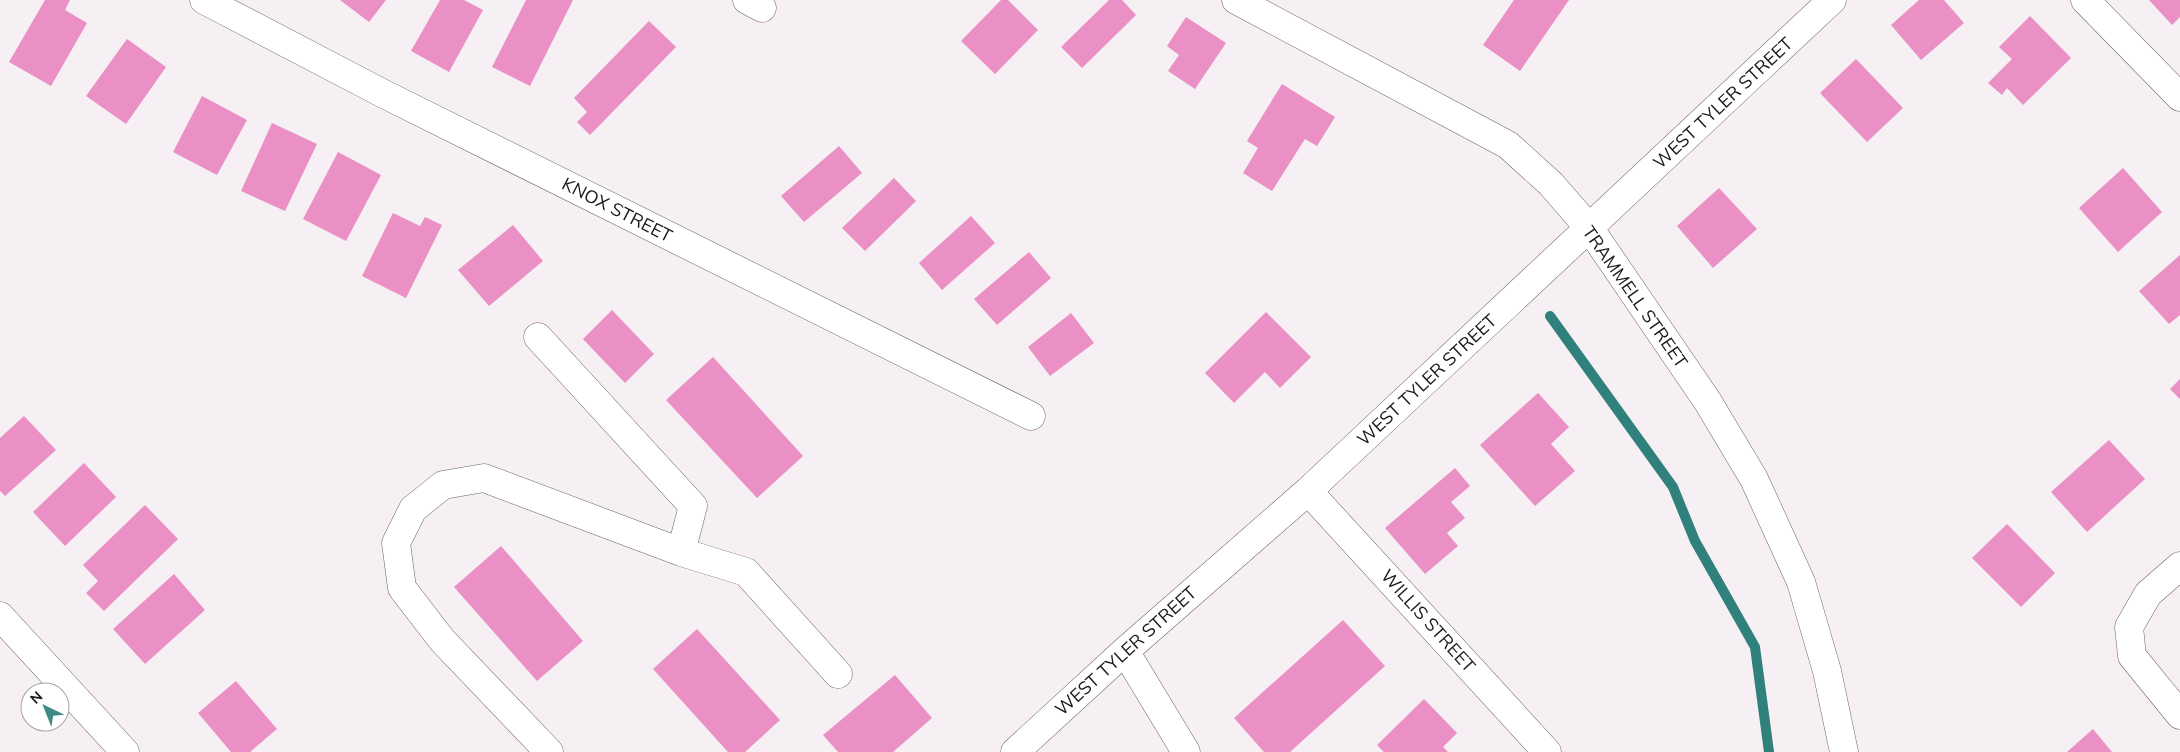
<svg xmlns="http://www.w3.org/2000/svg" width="2180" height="752" viewBox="0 0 2180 752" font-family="Mulish,sans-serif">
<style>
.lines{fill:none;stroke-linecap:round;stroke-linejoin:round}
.stream{stroke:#30807c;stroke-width:10}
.building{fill:#ea90c4}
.minor-casing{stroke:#6a6467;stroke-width:29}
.minor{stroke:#fff;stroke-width:28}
.labels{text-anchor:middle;stroke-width:4;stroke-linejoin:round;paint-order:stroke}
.street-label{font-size:18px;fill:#1b191a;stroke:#fff}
</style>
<rect width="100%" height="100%" fill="#f6eff3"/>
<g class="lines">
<path class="stream" d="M 1550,316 L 1673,487 L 1695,541 L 1755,647 L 1769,752"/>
</g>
<path class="building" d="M 45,0 L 70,0 L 65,10 L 87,23 L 51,86 L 9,62 Z
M 340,0 L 386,0 L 369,22 Z
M 440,0 L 464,0 L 483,10 L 449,72 L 411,51 Z
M 526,0 L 573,0 L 530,86 L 492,67 Z
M 1001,0 L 1008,0 L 1038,30 L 995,74 L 961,41 Z
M 1109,0 L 1122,0 L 1136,15 L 1082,68 L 1061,47 Z
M 1514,0 L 1569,0 L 1520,71 L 1483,45 Z
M 1919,0 L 1944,0 L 1964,23 L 1921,60 L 1891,25 Z
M 2149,0 L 2180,0 L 2180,17 L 2172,25 Z
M 2030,16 L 2071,58 L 2023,105 L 2007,88 L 2002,95 L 1988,83 L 2012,59 L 1999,47 Z
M 1186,17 L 1226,43 L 1195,89 L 1168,71 L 1179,55 L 1167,46 Z
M 649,21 L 676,47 L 590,135 L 577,122 L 587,112 L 574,98 Z
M 127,39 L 166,67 L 126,124 L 86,96 Z
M 1856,59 L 1903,108 L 1867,142 L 1820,93 Z
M 1282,84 L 1335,117 L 1317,146 L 1305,139 L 1272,191 L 1243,173 L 1258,148 L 1247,141 Z
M 202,96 L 247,120 L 217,175 L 173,152 Z
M 272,123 L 317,144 L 285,211 L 241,191 Z
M 839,146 L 862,173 L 804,222 L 781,196 Z
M 338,152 L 381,175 L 346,241 L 303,219 Z
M 2123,168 L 2162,212 L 2118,252 L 2079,208 Z
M 894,178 L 916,201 L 865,251 L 842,228 Z
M 1719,188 L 1757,229 L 1713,268 L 1677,226 Z
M 393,213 L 420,226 L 425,217 L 442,225 L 406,298 L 362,276 Z
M 971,216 L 995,243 L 942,290 L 919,263 Z
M 513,225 L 543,261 L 489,306 L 458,270 Z
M 1029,252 L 1051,278 L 997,325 L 974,299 Z
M 2180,255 L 2180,315 L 2169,324 L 2139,291 Z
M 612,310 L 654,354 L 625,383 L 583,339 Z
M 1266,312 L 1311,357 L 1280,388 L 1265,372 L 1234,403 L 1205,373 Z
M 1071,313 L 1094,343 L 1050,376 L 1028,347 Z
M 713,357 L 803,456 L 757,498 L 666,400 Z
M 2180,379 L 2180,399 L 2170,389 Z
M 1538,393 L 1569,427 L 1551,444 L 1575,471 L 1535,506 L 1480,445 Z
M 24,416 L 56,450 L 5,496 L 0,491 L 0,438 Z
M 2109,440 L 2145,479 L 2087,532 L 2051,492 Z
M 84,463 L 116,497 L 65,546 L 33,512 Z
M 1455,468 L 1470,486 L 1451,502 L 1465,518 L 1447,533 L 1458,546 L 1425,574 L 1385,528 Z
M 145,505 L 178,539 L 104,611 L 86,593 L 98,581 L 83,565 Z
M 2007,524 L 2055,573 L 2021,607 L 1972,558 Z
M 501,546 L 583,641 L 537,681 L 454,587 Z
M 174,574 L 205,610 L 145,664 L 113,629 Z
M 1343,620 L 1385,666 L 1290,752 L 1264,752 L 1234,718 Z
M 697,629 L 780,720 L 745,752 L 728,752 L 653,669 Z
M 895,675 L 932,718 L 893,752 L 838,752 L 823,735 Z
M 236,681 L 277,729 L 250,752 L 231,752 L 198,713 Z
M 1424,699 L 1457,733 L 1443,747 L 1448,752 L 1384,752 L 1377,745 Z
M 2093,729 L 2112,752 L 2067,752 Z"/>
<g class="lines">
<defs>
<path id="minor" d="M 204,0 L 384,94 L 1031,416
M 747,0 L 762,8
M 1236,0 L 1508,145 L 1551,184 L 1590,229 L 1708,402 L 1754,479 L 1801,582 L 1827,671 L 1844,752
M 2085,0 L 2180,97
M 538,337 L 693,506 L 681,552
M 1308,491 L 1547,752
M 2180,566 L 2148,594 L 2129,627 L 2132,656 L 2180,715
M 0,616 L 125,752
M 1125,651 L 1186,752
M 549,752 L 442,640 L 402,588 L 396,543 L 413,509 L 443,485 L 484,478 L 681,552 L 746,572 L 838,674
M 1015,752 L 1125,651 L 1308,491 L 1832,0"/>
</defs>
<use href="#minor" class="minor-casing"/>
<use href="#minor" class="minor"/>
</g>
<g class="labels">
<g class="street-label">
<text transform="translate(1723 103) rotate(-43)" y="6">WEST TYLER STREET</text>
<text transform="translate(617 210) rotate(27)" y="6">KNOX STREET</text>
<text transform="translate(1635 297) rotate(55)" y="6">TRAMMELL STREET</text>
<text transform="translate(1427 380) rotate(-43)" y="6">WEST TYLER STREET</text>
<text transform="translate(1428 621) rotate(48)" y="6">WILLIS STREET</text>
<text transform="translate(1126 651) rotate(-42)" y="6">WEST TYLER STREET</text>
</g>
</g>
<g transform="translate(45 707) rotate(317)"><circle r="24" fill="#ffffff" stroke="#a4a3a3"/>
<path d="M0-4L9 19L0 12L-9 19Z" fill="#428a85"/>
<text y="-8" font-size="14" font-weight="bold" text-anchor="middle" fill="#1b191a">N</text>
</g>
</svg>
